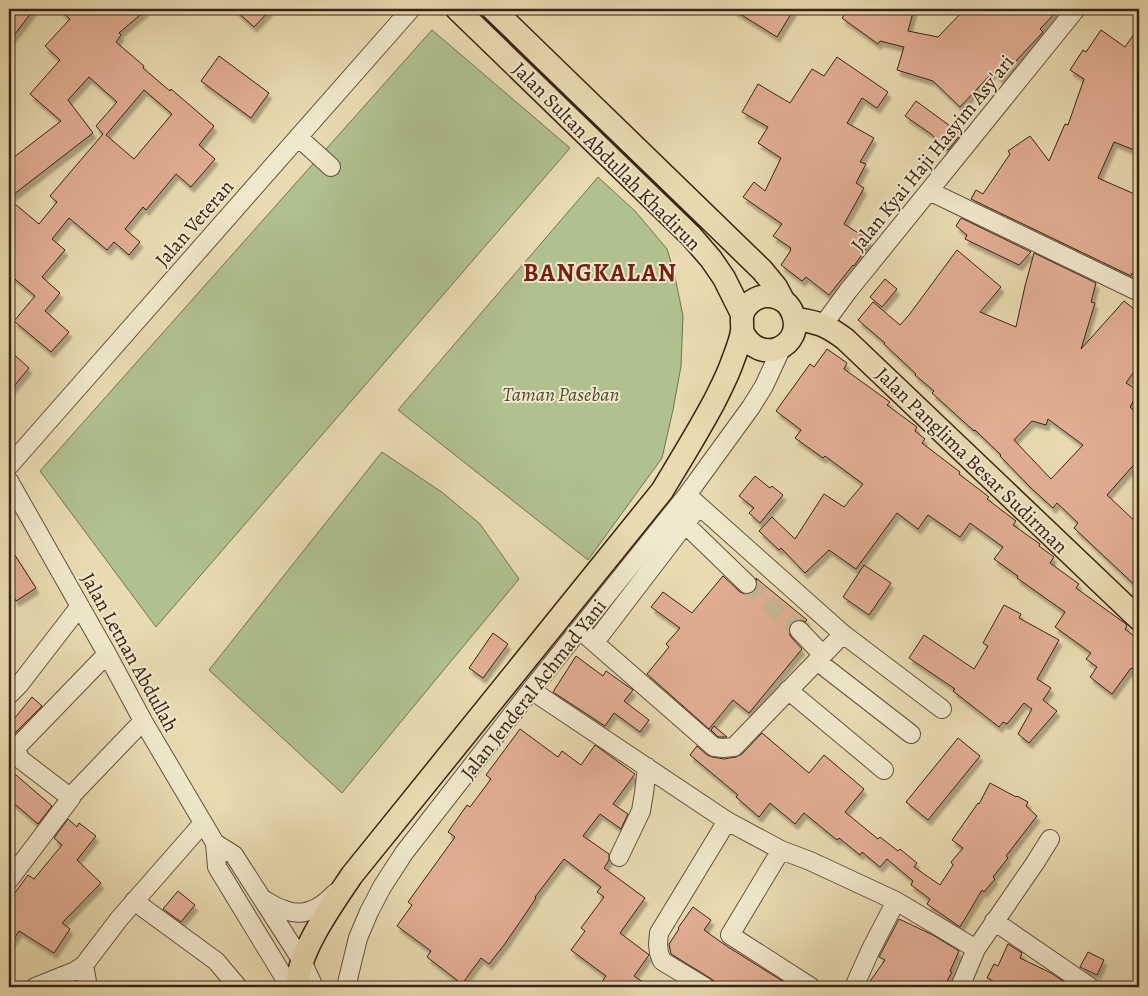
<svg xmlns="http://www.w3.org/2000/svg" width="1148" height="996" viewBox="0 0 1148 996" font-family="Alegreya,serif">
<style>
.green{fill:#b0c190;stroke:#747253}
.building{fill:#e2ae93;stroke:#372316;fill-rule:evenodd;filter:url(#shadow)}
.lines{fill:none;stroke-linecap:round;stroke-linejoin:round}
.minor-tunnel{stroke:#c5b691;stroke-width:18;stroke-dasharray:18 9;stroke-linecap:butt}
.minor-casing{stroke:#63513c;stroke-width:20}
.major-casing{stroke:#372316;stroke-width:25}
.minor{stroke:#f0e8cc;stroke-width:18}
.major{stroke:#e8dbb0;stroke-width:22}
.labels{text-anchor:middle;stroke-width:4;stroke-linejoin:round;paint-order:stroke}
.street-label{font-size:20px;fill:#372316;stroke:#f0e8cc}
.park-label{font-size:20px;font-style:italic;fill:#554a34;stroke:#f0e8cc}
.district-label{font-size:25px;font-weight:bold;letter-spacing:1px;fill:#7a1f14;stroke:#f0e8cc}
</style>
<defs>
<filter id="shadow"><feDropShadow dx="3" dy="5.5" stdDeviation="1" flood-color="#0004"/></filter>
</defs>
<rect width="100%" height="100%" fill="#e8dbb0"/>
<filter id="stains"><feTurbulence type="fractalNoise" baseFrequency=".004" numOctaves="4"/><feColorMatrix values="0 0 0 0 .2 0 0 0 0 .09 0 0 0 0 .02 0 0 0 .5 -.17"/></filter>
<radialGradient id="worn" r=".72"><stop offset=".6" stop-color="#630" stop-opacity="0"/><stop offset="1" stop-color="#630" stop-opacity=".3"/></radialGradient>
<path class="green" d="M 432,30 L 570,148 L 156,627 L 40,471 Z
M 598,177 L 635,211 L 667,249 L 674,272 L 683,316 L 681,366 L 673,410 L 662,458 L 588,560 L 398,410 Z
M 382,452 L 443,493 L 480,524 L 519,579 L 342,793 L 209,670 Z"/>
<path class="building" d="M 9,9 L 34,9 L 9,42 Z
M 59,9 L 147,9 L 119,33 L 121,35 L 116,42 L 144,66 L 143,68 L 170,91 L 171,89 L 214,126 L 199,145 L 215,159 L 191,187 L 176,174 L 146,210 L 143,207 L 125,229 L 140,242 L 129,255 L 114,242 L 107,250 L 69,218 L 52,239 L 65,250 L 42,277 L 60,293 L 45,311 L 69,332 L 51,352 L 14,321 L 35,296 L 9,274 L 9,199 L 39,224 L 57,202 L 50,196 L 103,134 L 96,126 L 117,102 L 89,77 L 68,100 L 93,133 L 9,198 L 9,161 L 61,121 L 30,94 L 60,60 L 45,46 L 70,19 ZM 144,90 L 172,114 L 134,159 L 106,135 Z
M 234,9 L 271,9 L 254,27 Z
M 732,9 L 794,9 L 777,37 Z
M 849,9 L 914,9 L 908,31 L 938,37 L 965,9 L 1059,9 L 1040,29 L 1043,32 L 1000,78 L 993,72 L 960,107 L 933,81 L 897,70 L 904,47 L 880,41 L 878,44 L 842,18 Z
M 1139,27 L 1139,152 L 1114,142 L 1098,178 L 1139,196 L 1139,277 L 1132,273 L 1131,276 L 971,199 L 976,190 L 983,194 L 1010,154 L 1008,151 L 1030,136 L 1049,161 L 1065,124 L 1068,125 L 1084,79 L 1070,70 L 1083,50 L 1086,52 L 1101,30 L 1125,47 Z
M 219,56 L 269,93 L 251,118 L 201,81 Z
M 837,57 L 888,92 L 877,108 L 862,98 L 847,123 L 874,138 L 860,162 L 866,164 L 856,183 L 864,188 L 844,224 L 871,241 L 854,266 L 853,265 L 829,295 L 806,277 L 802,281 L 781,265 L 791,250 L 790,249 L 791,248 L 773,236 L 782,224 L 743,197 L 754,182 L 765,191 L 781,158 L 758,143 L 768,127 L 742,112 L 758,84 L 790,103 L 812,69 L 824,76 Z
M 916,101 L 961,134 L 948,150 L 931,134 L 905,116 Z
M 961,218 L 1031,252 L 1019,265 L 965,239 L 967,235 L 956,226 Z
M 957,250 L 1001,287 L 980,312 L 1016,327 L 1025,286 L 1034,253 L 1096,283 L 1091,302 L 1095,303 L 1081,349 L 1124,301 L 1139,313 L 1139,364 L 1126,383 L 1139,391 L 1130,407 L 1139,416 L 1139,459 L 1107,495 L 1139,525 L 1139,589 L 1074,528 L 1078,523 L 1057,503 L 1053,508 L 1031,488 L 1000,456 L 1001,455 L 975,430 L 974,431 L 932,393 L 934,391 L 915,375 L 916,374 L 884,344 L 885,343 L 858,320 L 873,302 L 900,325 L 909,315 ZM 1048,419 L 1083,445 L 1051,479 L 1014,440 L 1032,421 L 1046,425 Z
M 885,279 L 897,289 L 882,307 L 870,297 Z
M 827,349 L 847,363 L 844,369 L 890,402 L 887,405 L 917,427 L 915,431 L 925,439 L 922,443 L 960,472 L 959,474 L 989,497 L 987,499 L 1016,521 L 1013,525 L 1040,544 L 1039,546 L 1054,557 L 1050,563 L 1079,584 L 1076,588 L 1126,624 L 1127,626 L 1125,629 L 1139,640 L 1139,660 L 1132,669 L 1131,668 L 1112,694 L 1090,677 L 1097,667 L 1086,659 L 1091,653 L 1055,627 L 1065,612 L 1017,578 L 1018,576 L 994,559 L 1003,547 L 970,523 L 960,537 L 928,515 L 918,529 L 897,513 L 856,569 L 829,550 L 805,573 L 781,548 L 779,550 L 759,531 L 772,517 L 795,539 L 824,494 L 844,507 L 863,484 L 825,456 L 823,458 L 795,438 L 801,430 L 776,411 L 810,364 L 814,367 Z
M 9,350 L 29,368 L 9,392 Z
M 755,476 L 770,488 L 772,486 L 783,495 L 760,523 L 749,513 L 754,508 L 739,496 Z
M 9,546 L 36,588 L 16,601 L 9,589 Z
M 864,565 L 891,583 L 869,615 L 843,597 Z
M 723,576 L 740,592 L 745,594 L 750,594 L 755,591 L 757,586 L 757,582 L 756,578 L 807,620 L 805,622 L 801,620 L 797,620 L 791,623 L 789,628 L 789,633 L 791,637 L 802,649 L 749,713 L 733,700 L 709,729 L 647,674 L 669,647 L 666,644 L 680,628 L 651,607 L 663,592 L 692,613 Z
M 1004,605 L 1021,614 L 1019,618 L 1059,640 L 1037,679 L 1051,688 L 1043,700 L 1057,711 L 1029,743 L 1018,734 L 1032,709 L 1024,703 L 1007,724 L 1003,722 L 999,727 L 953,691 L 955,689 L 909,658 L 924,635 L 974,669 L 988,646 L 983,643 Z
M 493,633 L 508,644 L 483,678 L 469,668 Z
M 576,656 L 603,676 L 606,671 L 633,690 L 624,701 L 649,720 L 640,732 L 614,713 L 605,726 L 553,692 Z
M 32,697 L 42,706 L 15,733 L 9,728 L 9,725 Z
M 714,726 L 727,737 L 718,737 L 711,730 Z
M 520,729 L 558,757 L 562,751 L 581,765 L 595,745 L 635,774 L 613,804 L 628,814 L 621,829 L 600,814 L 583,836 L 609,854 L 609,860 L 604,868 L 645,898 L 620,933 L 648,954 L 649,955 L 634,976 L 650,987 L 598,987 L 606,976 L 571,950 L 585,931 L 581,928 L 604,897 L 597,892 L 601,887 L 564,859 L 535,897 L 536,898 L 524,916 L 504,945 L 489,964 L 481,958 L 462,984 L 427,957 L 431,951 L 397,926 L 412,905 L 408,902 L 455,837 L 448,832 L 467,805 L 470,807 L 491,779 L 486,775 Z
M 762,733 L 809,773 L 824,755 L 864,789 L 845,812 L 878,839 L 880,837 L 898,851 L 900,849 L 917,863 L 914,867 L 940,885 L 953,865 L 951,862 L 963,848 L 952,840 L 978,803 L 979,804 L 990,783 L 1016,797 L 1017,796 L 1028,802 L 1026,806 L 1037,816 L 1006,856 L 1008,858 L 993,877 L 995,879 L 984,892 L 982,890 L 960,927 L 927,904 L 930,899 L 911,885 L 913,881 L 887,859 L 880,867 L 862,852 L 860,855 L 839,838 L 837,840 L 804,813 L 795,824 L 770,803 L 759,817 L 736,797 L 738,795 L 690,755 L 697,746 L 707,755 L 712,757 L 724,759 L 736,757 L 742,754 Z
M 958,738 L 980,756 L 928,820 L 906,802 Z
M 9,769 L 52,806 L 38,824 L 9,799 Z
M 68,819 L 77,827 L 79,823 L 96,836 L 77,860 L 101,883 L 62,923 L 70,929 L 54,953 L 19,931 L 9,946 L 9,901 L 28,875 L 34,879 L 62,845 L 54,838 Z
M 178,891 L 195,905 L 181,922 L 163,909 Z
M 693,907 L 711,920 L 704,930 L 728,947 L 792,987 L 716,987 L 714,981 L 710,978 L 671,954 L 669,944 L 679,929 L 678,928 Z
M 899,919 L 933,935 L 959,951 L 950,971 L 952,972 L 944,987 L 866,987 L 885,960 L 879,957 Z
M 1008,944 L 1022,953 L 1020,958 L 1051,973 L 1072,987 L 1005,987 L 987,978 L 994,964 L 998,966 Z
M 1088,952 L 1104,960 L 1097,975 L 1080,967 Z"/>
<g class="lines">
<path class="minor-tunnel" d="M 747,584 L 799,630"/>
<defs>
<path id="minor" d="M 298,137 L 331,167
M 929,191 L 1139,292
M 823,325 L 848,291 L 1076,9
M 9,466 L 411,9
M 9,481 L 107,654 L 143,721 L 215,843 L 234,855 L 302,961 L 314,987
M 685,524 L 747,584
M 580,630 L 714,747 L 723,748 L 734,747 L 843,634 L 687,495
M 799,630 L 823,655
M 843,634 L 942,709
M 595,642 L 699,506
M 107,654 L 16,748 L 20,759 L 71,798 L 73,794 L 143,721
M 817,661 L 911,734
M 531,690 L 727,821 L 781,850 L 810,861 L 896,901 L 976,949
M 788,690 L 884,770
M 9,695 L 19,685 L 80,606
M 215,843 L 217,867 L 290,987
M 781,850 L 730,935 L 811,987
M 619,857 L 641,811 L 644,793 L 647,767
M 9,880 L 71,798
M 263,899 C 270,903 277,908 285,910 C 305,918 322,907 335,893
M 134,901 L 216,961 L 238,987
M 994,921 L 1090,987
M 84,965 L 88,987
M 35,987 L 75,971 L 84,965 L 119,919 L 203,823
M 346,987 L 358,938 L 369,912 L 382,887 L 404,853 L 531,690 L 687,495 L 751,407 L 764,386 L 782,347
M 705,987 L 662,961 L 659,953 L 658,944 L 659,933 L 727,821
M 854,987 L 871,949 L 896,901
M 960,987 L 976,949 L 1035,863 L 1050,839"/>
<path id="major" d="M 457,9 L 691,236 L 711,259 L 724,278 L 742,314
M 493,9 L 762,270 L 776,287 L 783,300
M 795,319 C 818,322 826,325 845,339 L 1139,619
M 297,987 C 298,951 332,905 352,875 L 662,491 C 680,461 698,432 714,402 C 721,388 728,375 733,360 C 736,352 741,340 742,331 C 743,321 739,316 747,306 C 760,290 786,294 793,314 C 805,346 759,368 742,331"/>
</defs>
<use href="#minor" class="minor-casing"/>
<use href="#major" class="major-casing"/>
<use href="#minor" class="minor"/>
<use href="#major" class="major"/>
</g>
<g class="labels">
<g class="street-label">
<text transform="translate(932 153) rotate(-51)" y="7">Jalan Kyai Haji Hasyim Asy'ari</text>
<text transform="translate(607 156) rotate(45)" y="7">Jalan Sultan Abdullah Khadirun</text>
<text transform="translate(194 223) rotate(-49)" y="7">Jalan Veteran</text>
<text transform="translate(972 460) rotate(44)" y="7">Jalan Panglima Besar Sudirman</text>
<text transform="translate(130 652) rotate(61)" y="7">Jalan Letnan Abdullah</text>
<text transform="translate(533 689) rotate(-52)" y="7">Jalan Jenderal Achmad Yani</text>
</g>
<g class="park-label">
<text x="561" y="401">Taman Paseban</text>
</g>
<g class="district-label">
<text x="600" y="281">BANGKALAN</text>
</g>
</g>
<rect width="1148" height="996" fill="none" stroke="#e8dbb0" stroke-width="30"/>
<rect x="10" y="10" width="1128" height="976" fill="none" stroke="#372316" stroke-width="2.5"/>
<rect x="15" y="15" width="1118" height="966" fill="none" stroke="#372316"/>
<rect width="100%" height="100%" filter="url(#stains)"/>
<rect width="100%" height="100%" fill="url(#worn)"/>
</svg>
